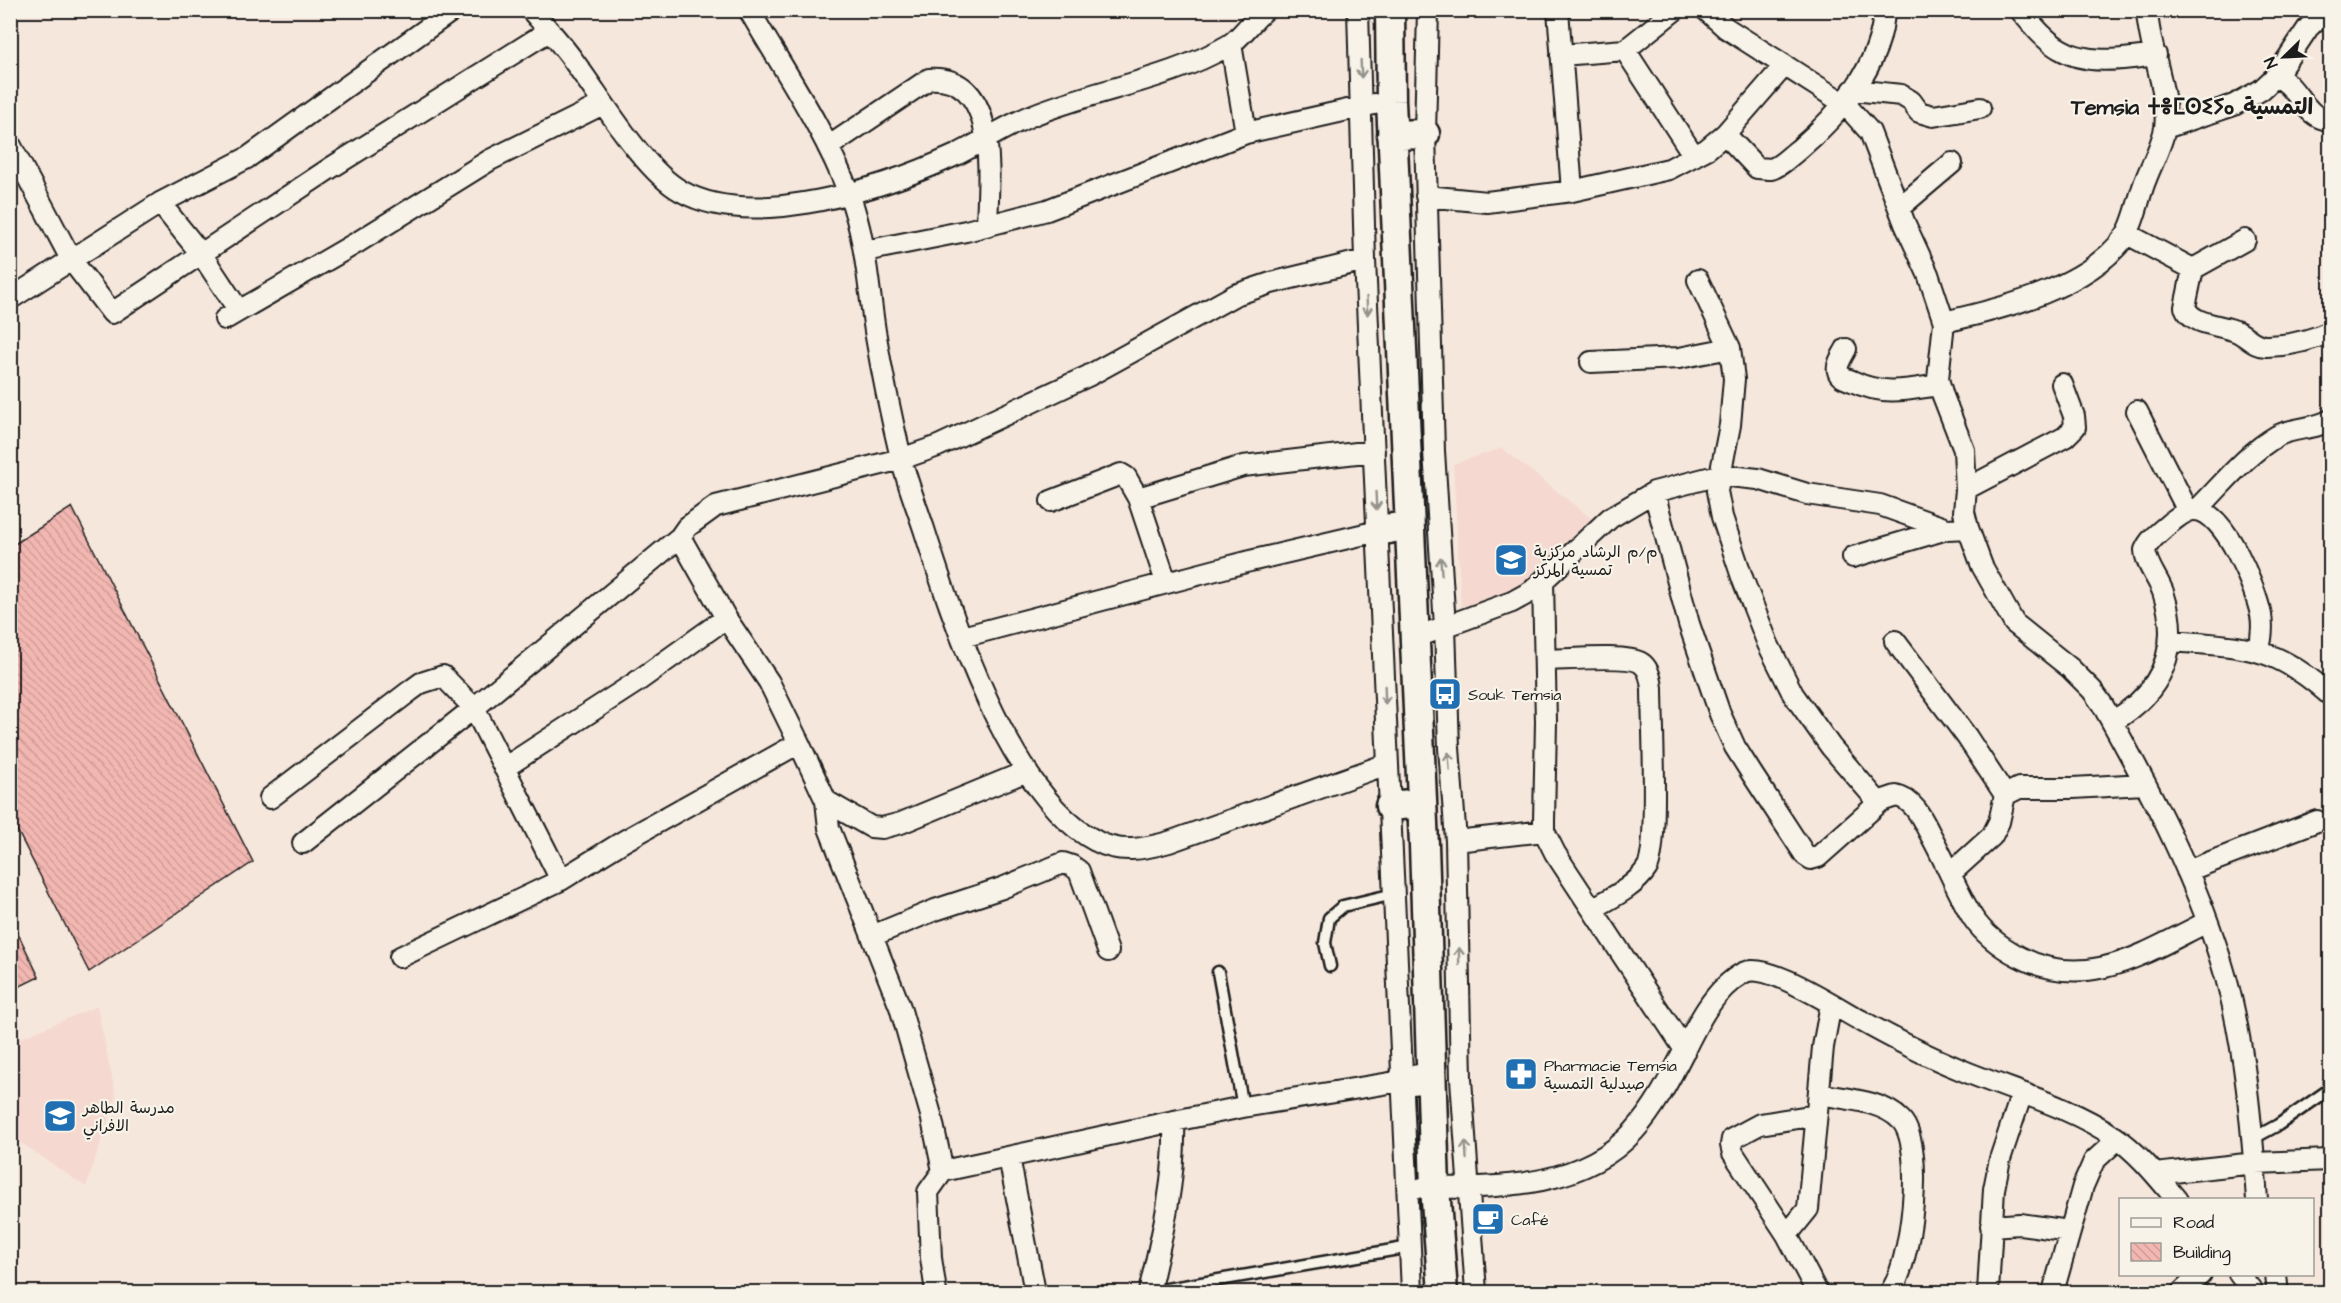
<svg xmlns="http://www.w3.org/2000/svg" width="2341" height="1303" viewBox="0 0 2341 1303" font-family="'Architects Daughter','Playpen Sans Arabic','Noto Sans Tifinagh',sans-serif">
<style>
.built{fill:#f5d9d0}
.building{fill:url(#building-back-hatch);stroke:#1c1c1c;stroke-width:1.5}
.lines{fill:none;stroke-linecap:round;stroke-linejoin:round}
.lane-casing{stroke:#1c1c1c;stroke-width:15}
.street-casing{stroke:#1c1c1c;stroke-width:24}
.secondary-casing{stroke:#1c1c1c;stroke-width:33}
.lane{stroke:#f7f3e8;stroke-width:10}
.street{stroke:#f7f3e8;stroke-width:20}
.secondary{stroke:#f7f3e8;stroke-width:28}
.oneway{stroke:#94928c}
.labels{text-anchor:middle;stroke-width:4.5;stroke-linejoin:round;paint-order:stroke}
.poi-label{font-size:16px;fill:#1c1c1c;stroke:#f7f3e8;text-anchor:start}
.district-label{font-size:22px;font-weight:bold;fill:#1c1c1c;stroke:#f7f3e8}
</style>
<defs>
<pattern id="building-back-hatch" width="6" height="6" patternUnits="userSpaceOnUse" patternTransform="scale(1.5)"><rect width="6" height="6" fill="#f3b7b2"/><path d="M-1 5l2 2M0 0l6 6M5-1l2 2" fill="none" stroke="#d09d98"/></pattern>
</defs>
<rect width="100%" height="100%" fill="#f6e7dd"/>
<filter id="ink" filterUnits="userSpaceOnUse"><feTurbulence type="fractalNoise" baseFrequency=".0167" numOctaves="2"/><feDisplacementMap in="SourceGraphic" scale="12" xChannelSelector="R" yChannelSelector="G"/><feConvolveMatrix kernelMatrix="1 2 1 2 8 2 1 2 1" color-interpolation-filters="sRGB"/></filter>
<g filter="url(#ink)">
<path class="built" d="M 1502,448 L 1601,526 L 1526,594 L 1495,604 L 1461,606 L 1453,464 Z
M 97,1006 L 116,1096 L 86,1187 L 11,1136 L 11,1051 L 16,1040 Z"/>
<path class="building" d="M 72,507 L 253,862 L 89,972 L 10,816 L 10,547 Z
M 10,917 L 39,977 L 10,991 Z"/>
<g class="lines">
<defs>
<path id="lane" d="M 1330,966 L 1325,943 L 1329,918 L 1343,906 L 1394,894
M 1218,972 L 1243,1107
M 2252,1139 L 2278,1125 L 2330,1089
M 1149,1292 L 1410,1247"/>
<path id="street" d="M 531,10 C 546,27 562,44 575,63 C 602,99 643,170 681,191 C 753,232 886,187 956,155 C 982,142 1006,126 1033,115 C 1097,89 1169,80 1229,45 C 1241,38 1252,20 1265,10
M 749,10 C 783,69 825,130 849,194 C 866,239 868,285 875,331 C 882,373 891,416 901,458 C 907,482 916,505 924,529 C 952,617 1010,797 1096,841 C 1120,854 1144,849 1169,842 L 1387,764
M 1358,10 L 1365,260 L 1412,1292
M 1428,10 L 1425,134 L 1434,451 L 1445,627 L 1449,748 L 1456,841 L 1461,1079 L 1476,1292
M 1558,10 L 1572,191
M 1706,10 L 1726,28 L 1845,104 L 1870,132 L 1905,224 L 1928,274 L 1944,322 L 1938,379 L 1943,396 L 1964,450 L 1966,489 L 1964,512 L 1968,528 L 1982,566 L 2014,623 L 2070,668 L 2092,690 L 2102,704 C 2151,791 2199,882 2226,978 C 2245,1047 2252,1128 2257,1200
M 2020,10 C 2032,24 2044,40 2060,49 C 2088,66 2125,59 2156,55
M 1231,44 L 1246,133
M 1625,50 L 1694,156
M 1561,55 L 1625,50 L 1675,10
M 2276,76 C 2299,86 2304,119 2330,120
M 1853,90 L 1901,95 L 1911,101 L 1919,112 L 1933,116 L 1980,108
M 2165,128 L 2234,105 L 2261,90 L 2276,76 L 2308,28 L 2326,10
M 1725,134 L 1757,168 C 1761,168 1767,169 1771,169 C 1780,167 1791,155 1798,150 C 1838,116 1882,66 1884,10
M 10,144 L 72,261 L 112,313 L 329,169 L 549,31
M 828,147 L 929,79 C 1001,74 988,180 987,226
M 1426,196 L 1487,202 L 1572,191 L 1669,169 L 1707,149 L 1725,134 L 1784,66
M 160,203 L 202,255 L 239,311
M 1899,208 L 1952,163
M 2127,234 L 2193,269 L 2185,307 C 2192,326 2222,324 2238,332 C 2248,337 2255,347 2267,346 C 2287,346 2311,340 2330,332
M 865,251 L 966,231 L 1047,210 L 1246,133 L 1374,104
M 2193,269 L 2245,240
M 1698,280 L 1730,348 L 1734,379 L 1730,425 L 1717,491 L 1722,517 L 1743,580 L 1768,644 L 1793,694 L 1831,747 L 1879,803
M 10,299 L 160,203 L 247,158 L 453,10
M 225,319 L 358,242 L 490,160 L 603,104
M 1944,322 C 2002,309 2090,287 2126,235 C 2135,222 2139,195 2146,179 C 2152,163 2162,145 2165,128 C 2170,92 2148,47 2147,10
M 1846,349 C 1843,355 1836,365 1838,371 C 1839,377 1847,379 1852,381 C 1883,396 1907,390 1939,385
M 1591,362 L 1679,358 L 1730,348
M 2137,411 L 2188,511
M 1966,489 L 2065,437 L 2075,427 L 2074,416 L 2062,384
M 1654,492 L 1689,624 L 1720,714 L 1735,747 L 1752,774 L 1805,855 L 1811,859 L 1818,857 L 1881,801 L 1896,796 C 1913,799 1922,818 1929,832 C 1945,860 1956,890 1973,918 C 1984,934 2001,947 2018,956 C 2087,993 2146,952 2207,922
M 1051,501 L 1121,474 L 1126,477 L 1138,498
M 2197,510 C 2222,485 2246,454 2277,436 C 2292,427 2314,430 2330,420
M 1853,557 L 1947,529
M 1166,582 L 1138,498 L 1243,466 L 1374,451
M 1543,582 L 1546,722 L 1544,821 L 1544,831 L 1555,853 L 1685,1050
M 726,618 L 769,682 L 799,743
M 962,637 L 1250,561 L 1378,531
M 1414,638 L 1512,602 L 1532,591 L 1610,518 L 1654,492 L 1719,475 L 1758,479 L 1807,494 L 1880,505 L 1947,529 L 1968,528
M 1895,641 L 1967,737 L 2005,795
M 2171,641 C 2205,644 2244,644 2276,658 C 2296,667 2314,681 2330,695
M 1545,660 C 1564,660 1628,654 1641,663 C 1649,668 1651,679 1652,688 C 1652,719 1659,850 1647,868 C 1635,887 1611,898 1592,909
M 2112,722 C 2162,692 2182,649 2163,592 C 2158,578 2146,565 2145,550 C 2150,538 2161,531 2170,523 C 2177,518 2185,510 2194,510 C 2225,509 2256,590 2261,615 C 2263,628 2262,639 2258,651
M 504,768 L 635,683 L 726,618 L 680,537
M 270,798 L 410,691 L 421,683 L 443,676 L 474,708 L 561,880 L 400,957
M 826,801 L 829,828 L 872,936
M 1456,841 L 1544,831
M 303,843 L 474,708 L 680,537 L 687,527 L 716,506 L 901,459 L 938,446 L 1088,376 L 1235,295 L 1271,283 L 1365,260
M 2187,871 L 2317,821
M 1950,874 L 1992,836 L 1999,822 L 2005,795 L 2019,788 L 2073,788 L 2144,784
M 561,880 L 624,841 L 799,743 L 826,801 L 871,827 L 882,828 L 901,823 L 1027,771
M 1819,1094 C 1844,1099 1882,1100 1901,1120 C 1926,1146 1911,1266 1890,1292
M 1009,1157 L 1035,1292
M 943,1171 L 1174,1121
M 2155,1174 L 2255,1163 L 2330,1160
M 1422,1188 C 1494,1187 1581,1190 1634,1131 C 1655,1108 1669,1080 1683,1053 C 1697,1024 1714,989 1743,973 C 1766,960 1837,1008 1860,1020 C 1892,1038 1925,1055 1959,1069 C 2011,1091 2068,1105 2115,1137 C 2138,1152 2159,1179 2177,1200
M 1991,1226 L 2020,1224 L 2069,1231
M 1787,1235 L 1733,1153 L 1731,1145 L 1732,1139 L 1760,1124 L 1816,1115
M 2239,1274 L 2253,1292
M 936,1292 L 931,1258 L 928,1192 L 943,1171 L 931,1115 L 900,1007 L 872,936 L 935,910 L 1002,888 L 1063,863 L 1072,866 L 1079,871 L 1108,951
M 1149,1292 C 1162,1237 1176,1179 1174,1121 L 1243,1107 L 1402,1081
M 1817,1292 L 1787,1235 L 1808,1209 L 1823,1047 L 1831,1004
M 1988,1292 L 1994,1189 L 2000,1159 L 2022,1093
M 2053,1292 L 2083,1186 L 2094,1161 L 2118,1139
M 2182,1292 L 2201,1274
M 2276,1292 L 2277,1285 L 2276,1274"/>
<path id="secondary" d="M 1390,10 L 1391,101 L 1424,845 L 1435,1188 L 1443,1292
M 1392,135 L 1425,134
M 1378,531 L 1409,525
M 1390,806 L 1422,803
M 1402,1081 L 1430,1078"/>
</defs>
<use href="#lane" class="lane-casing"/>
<use href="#street" class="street-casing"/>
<use href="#secondary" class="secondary-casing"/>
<use href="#lane" class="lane"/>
<use href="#street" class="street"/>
<use href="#secondary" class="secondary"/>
</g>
<defs><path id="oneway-shaft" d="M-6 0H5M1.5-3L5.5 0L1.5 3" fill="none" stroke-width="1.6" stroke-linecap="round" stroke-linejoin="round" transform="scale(1.5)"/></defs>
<g class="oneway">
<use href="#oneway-shaft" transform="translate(1361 69) rotate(88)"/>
<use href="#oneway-shaft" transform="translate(1367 306) rotate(87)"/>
<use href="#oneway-shaft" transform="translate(1376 501) rotate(87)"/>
<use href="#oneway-shaft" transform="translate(1441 566) rotate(-94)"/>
<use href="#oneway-shaft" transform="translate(1385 695) rotate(88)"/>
<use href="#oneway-shaft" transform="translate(1449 761) rotate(-94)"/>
<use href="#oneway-shaft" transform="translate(1459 956) rotate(-91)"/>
<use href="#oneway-shaft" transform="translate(1466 1150) rotate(-94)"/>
</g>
</g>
<defs>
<symbol id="school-square" viewBox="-11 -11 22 22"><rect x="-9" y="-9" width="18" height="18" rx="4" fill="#1f6fb2" stroke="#f7f3e8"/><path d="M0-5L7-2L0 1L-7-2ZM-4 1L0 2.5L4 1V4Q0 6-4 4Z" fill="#fff"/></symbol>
<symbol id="bus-square" viewBox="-11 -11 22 22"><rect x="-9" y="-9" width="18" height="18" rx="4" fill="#1f6fb2" stroke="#f7f3e8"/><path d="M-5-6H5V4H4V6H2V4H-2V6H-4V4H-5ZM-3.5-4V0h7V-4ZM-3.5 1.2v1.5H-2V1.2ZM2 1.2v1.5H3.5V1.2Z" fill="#fff"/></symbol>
<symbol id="pharmacy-square" viewBox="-11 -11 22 22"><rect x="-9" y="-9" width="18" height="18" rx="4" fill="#1f6fb2" stroke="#f7f3e8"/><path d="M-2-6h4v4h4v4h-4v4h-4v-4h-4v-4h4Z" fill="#fff"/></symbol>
<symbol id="cafe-square" viewBox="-11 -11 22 22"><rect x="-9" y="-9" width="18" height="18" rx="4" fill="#1f6fb2" stroke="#f7f3e8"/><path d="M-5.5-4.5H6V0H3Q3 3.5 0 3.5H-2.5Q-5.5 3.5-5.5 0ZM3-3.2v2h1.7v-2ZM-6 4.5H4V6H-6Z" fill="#fff"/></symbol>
</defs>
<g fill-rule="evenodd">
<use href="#school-square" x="1492" y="541" width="38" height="38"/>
<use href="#bus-square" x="1426" y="675" width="38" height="38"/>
<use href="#pharmacy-square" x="1502" y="1055" width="38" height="38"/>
<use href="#school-square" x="41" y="1097" width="38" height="38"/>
<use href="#cafe-square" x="1469" y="1200" width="38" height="38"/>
</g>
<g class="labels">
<g class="poi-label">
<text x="1534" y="557">م/م الرشاد مركزية<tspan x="1534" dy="18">تمسية المركز</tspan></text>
<text x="1468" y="700">Souk Temsia</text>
<text x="1544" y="1071">Pharmacie Temsia<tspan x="1544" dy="18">صيدلية التمسية</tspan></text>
<text x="83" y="1113">مدرسة الطاهر<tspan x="83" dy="18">الافراني</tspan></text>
<text x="1511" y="1225">Café</text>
</g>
<g class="district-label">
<text x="2192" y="114">Temsia ⵜⴻⵎⵙⵉⵢⴰ التمسية</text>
</g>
</g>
<rect width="2341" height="1303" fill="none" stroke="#f7f3e8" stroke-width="36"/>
<rect x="18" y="18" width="2305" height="1267" fill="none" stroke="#1c1c1c" stroke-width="2" filter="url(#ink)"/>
<rect x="2119" y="1198" width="195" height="78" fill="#f7f3e8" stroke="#9f9d96" stroke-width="1.5"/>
<rect x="2131" y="1218" width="30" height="9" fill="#f7f3e8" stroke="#9f9d96" stroke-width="1.5"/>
<text x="2173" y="1228" font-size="18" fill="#1c1c1c">Road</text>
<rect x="2131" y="1243" width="30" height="18" fill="url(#building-back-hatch)" stroke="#9f9d96" stroke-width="1.5"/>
<text x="2173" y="1258" font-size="18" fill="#1c1c1c">Building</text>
<g transform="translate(2284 57) rotate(246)" stroke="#f7f3e8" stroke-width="4.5" paint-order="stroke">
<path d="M0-4.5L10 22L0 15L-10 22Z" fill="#1c1c1c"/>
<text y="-9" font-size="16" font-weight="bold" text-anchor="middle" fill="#1c1c1c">N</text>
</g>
</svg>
